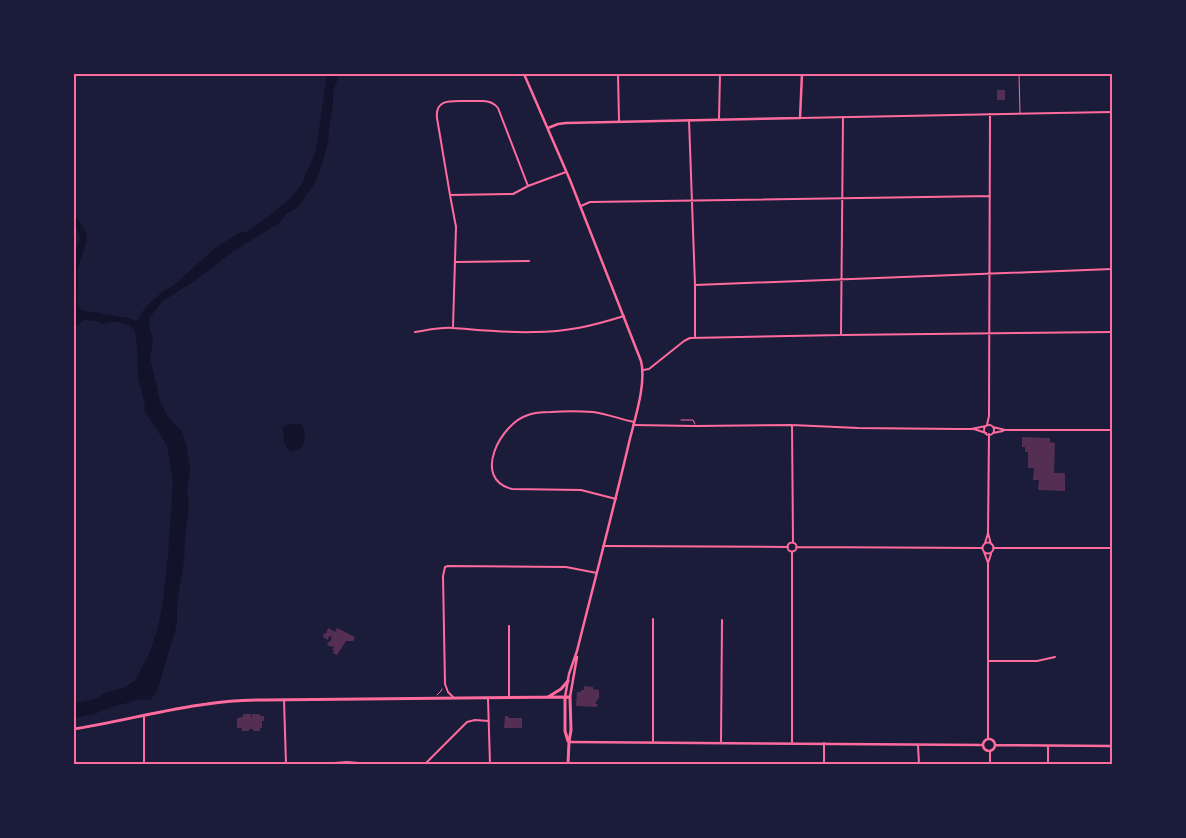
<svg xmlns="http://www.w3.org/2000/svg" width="1186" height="838" viewBox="0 0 1186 838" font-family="'Asap Condensed',sans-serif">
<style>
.water{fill:#12122b}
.building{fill:#542f53}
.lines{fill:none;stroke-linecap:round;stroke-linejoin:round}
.path{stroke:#ff6b9d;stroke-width:1}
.service{stroke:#ff6b9d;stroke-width:1}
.minor{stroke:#ff6b9d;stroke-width:2}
.tertiary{stroke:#ff6b9d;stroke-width:2.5}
.trunk{stroke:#ff6b9d;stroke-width:3}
.neatline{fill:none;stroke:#ff6b9d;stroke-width:2}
</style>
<rect width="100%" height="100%" fill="#1b1b3a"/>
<path class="water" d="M 327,74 L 338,74 L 337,81 L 333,91 L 333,103 L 329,130 L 328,143 L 321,167 L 314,184 L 298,207 L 286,214 L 279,223 L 232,252 L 196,280 L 163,301 L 150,317 L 149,322 L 150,329 L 153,340 L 150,358 L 160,401 L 167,415 L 175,425 L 182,431 L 186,444 L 190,468 L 187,491 L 189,504 L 185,538 L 184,561 L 177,603 L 177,624 L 162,675 C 160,685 157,693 150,700 L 141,699 L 112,707 L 94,714 L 74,718 L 74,702 L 83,702 L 98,698 L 103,694 L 123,688 L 135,681 L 149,654 L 158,627 L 163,601 L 168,555 L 173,483 L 167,445 L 145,412 L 144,408 L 145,405 L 138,376 L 137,346 L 135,330 L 129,326 L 117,322 L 109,322 L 102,324 L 97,321 L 90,321 L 85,319 L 77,326 L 74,325 L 74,256 L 80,238 L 77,228 L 74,224 L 74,215 C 80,223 87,230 87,240 L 77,271 L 78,287 L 77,299 L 79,308 L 82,311 L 94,312 L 120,317 L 125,317 L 136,321 L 139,318 L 142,312 L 150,303 L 161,293 L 174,285 L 215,248 L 239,233 L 246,232 L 269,216 L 287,201 L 296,192 L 302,183 L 312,160 L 316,150 Z
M 293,424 L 301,424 C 305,429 307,441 302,447 C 300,450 294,451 291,452 C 281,443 286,439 282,428 L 284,426 Z"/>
<path class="building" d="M 997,90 L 1005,90 L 1005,100 L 997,100 Z
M 1022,437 L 1050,438 L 1050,442 L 1055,443 L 1054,473 L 1065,473 L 1065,491 L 1038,490 L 1039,480 L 1033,480 L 1034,468 L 1028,468 L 1028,452 L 1025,452 L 1025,447 L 1022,447 Z
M 328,628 L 335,632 L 337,628 L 355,637 L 353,641 L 346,641 L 337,655 L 333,653 L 334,651 L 332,650 L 334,647 L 332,646 L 331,647 L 327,645 L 329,641 L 330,642 L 332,637 L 329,636 L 328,640 L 323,637 L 324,633 L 326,634 Z
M 584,686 L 593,687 L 593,689 L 599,690 L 599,698 L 595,703 L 598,705 L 596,707 L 576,706 L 577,692 L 581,692 L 581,690 L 584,690 Z
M 243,714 L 251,714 L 251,717 L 252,717 L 252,714 L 260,714 L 260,716 L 264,716 L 264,721 L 262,721 L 262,728 L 260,728 L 260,731 L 253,731 L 253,729 L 249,729 L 249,731 L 242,731 L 242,728 L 237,728 L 237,718 L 243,717 Z
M 505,716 L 508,716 L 509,718 L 522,718 L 522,728 L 504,728 Z"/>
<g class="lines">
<path class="path" d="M 437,695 L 441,691 L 442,689"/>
<path class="service" d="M 1019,74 L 1020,113
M 681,420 L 693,420 L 695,424"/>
<path class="minor" d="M 618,74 L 619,121
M 800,118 L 1112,112
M 719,119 L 720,74
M 689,120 L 695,285 L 695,337
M 528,186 L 498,108 C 494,103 490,101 483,101 C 476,101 469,101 462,101 C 449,101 435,100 437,118 L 450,195 L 513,194 L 528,186 L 566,172
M 450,195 L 456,227 L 453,327
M 581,206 L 590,202 L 990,196
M 456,262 L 529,261
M 695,285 L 1112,269
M 415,332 C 428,330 441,327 453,328 C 480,330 507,333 534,332 C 567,332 592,326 624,316
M 841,334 L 843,117
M 643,370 L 649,369 L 684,341 L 690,338 L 841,335 L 1112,332
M 633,425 L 695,426 L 792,425 L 858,428 L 957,429 L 971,429 L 986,426
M 792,425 L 793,543
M 987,425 L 989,416 L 990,114
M984 430a5 5 0 1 1 10 0a5 5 0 1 1-10 0Z
M 993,427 L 1005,430 L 1112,430
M 974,429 L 986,433
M 993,433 L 1003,431
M 989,434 L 988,533 L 991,544
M 616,499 L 581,490 L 512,489 C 471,479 501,423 528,415 C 535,412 543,412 551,412 C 565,411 579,411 593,412 C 607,414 620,419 634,422
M787.5 547a4.5 4.5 0 1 1 9 0a4.5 4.5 0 1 1-9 0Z
M982.5 548a5.5 5.5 0 1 1 11 0a5.5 5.5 0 1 1-11 0Z
M 985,543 L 988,533
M 603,546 L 788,547
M 797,547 L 982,548
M 993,548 L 1112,548
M 792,552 L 792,744
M 984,552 L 988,563 L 988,739
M 988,563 L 991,554
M 653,619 L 653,743
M 509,626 L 509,698
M 988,661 L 1037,661 L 1055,657
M 453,697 L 448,692 L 445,684 L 443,576 L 445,567 L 448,566 L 566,567 L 597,573
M 488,699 L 490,764
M 284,700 L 286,764
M 144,717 L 144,764
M 721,743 L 722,620
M 824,743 L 824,764
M 918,745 L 919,764
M 1048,746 L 1048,764
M 990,751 L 990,764
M 321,764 L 347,762 L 371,764
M 425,764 L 467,722 L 475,720 L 489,721"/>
<path class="tertiary" d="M 524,74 L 570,180 L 641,361 C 647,385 633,424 628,447 C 612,515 594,583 577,651 L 569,674 L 565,697
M 548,128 L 558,124 L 566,123 L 800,118 L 802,74
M 570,697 L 577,657
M983 745a6 6 0 1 1 12 0a6 6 0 1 1-12 0Z
M 569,742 L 983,745
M 995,745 L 1112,746"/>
<path class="trunk" d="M 548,697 L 561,689 L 568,681
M 565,697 L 565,731 L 568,741
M 74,729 C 118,722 162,710 207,704 C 226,701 246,700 265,700 L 570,697 L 571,730 L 569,742 L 568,764"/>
</g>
<rect width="1186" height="838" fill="none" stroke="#1b1b3a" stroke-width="150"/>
<rect x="75" y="75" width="1036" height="688" class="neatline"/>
</svg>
